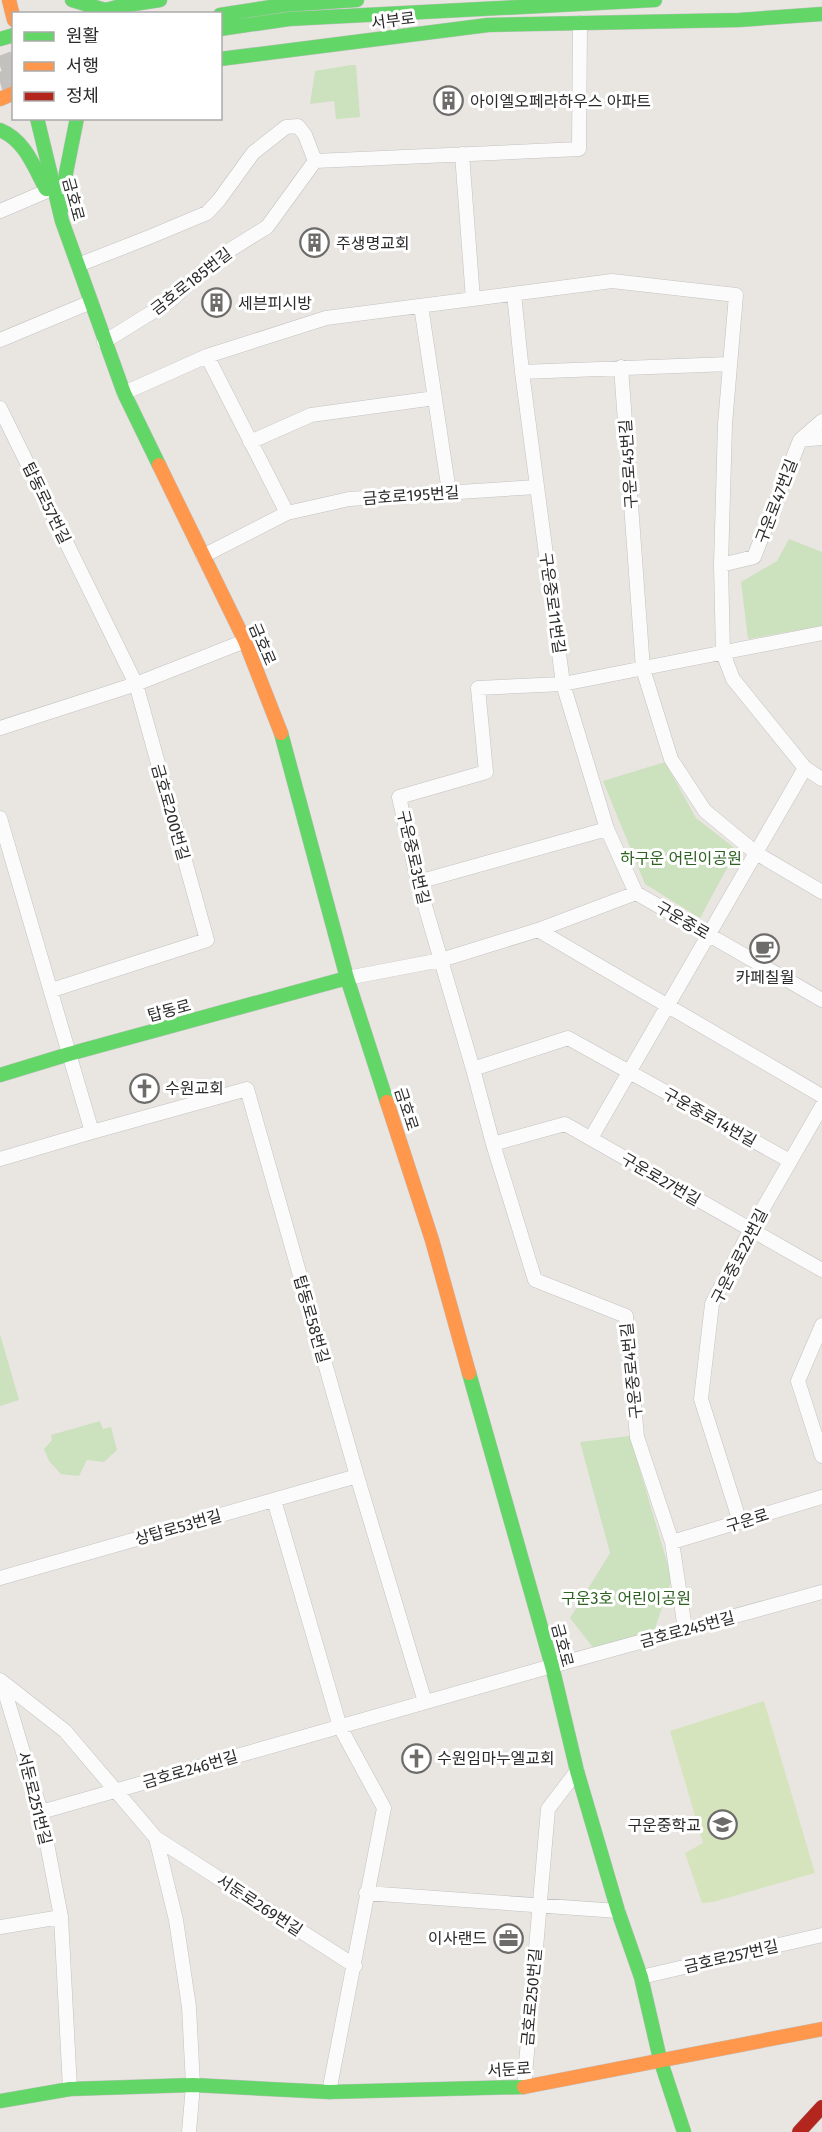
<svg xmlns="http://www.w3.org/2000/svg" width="822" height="2132" viewBox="0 0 822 2132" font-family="'Fira Sans','Noto Sans KR',sans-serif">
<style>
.green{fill:#cce1be}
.pitch{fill:#d5e4bc}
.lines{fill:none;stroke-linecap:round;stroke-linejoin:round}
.secondary-tunnel{stroke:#c3c1bd;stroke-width:20;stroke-dasharray:20 10;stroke-linecap:butt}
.street-casing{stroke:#c3c2c1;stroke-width:15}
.fast-casing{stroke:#c3c2c1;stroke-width:15}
.slow-casing{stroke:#c3c2c1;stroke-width:15}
.jam-casing{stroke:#c3c2c1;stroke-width:15}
.street{stroke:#fcfbfb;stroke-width:14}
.fast{stroke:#63d668;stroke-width:14}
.slow{stroke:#ff974d;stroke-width:14}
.jam{stroke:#b3261e;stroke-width:14}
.labels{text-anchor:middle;stroke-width:6;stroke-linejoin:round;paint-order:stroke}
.street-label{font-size:16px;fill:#2b2b2b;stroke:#fff}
.poi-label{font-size:16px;fill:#2b2b2b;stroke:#fff;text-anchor:start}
.park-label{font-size:16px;fill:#2d6221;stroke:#fff}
</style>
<rect width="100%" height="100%" fill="#e9e6e2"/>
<path class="green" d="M 351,65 L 356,65 L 360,117 L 336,119 L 334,101 L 310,104 L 315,71 Z
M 789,539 L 822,552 L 822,626 L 748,639 L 741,582 L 777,561 Z
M 665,762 L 696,818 L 737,850 L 700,918 L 645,884 L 603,781 Z
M 0,1334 L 19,1400 L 0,1406 Z
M 100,1421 L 103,1429 L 111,1427 L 117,1450 L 104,1462 L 87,1460 L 79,1476 L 61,1474 L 49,1461 L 44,1449 L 52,1440 L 51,1435 Z
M 630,1436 L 672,1579 L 654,1631 L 595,1650 L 570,1618 L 610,1553 L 580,1442 Z"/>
<path class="pitch" d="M 764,1701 L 815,1873 L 713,1902 L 702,1903 L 685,1853 L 703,1843 L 670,1731 Z"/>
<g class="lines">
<path class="secondary-tunnel" d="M 0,66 L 14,61
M 0,82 L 14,78"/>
<defs>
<path id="street" d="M 462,154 L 473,299
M 315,161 L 579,149 L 580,23
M 0,211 L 47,191
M 78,265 L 147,238 L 207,213 L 219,200 L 253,153 L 286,127 L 298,126 L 305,135 L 315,161
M 514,294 L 522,372 L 563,684 L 607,829 L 636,893
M 421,306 L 449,492
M 0,340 L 91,302
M 104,342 L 170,301 L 217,258 L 267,227 L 315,161
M 207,356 L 287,513
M 621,367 L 643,669 L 671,759 L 705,811 L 756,853 L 822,892
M 522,372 L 729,364
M 124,393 L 207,356 L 326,318 L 612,281 L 736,295 L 725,424 L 721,565 L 723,653 L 733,679 L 805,768 L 822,779
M 0,408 L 136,684 L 207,940 L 52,990
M 800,440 L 822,438
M 250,442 L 311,415 L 435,398
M 203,556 L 287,513 L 349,499 L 537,487
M 721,565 L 754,557 L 800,440 L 822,421
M 0,728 L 136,684 L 245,641
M 0,818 L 92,1132 L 247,1089 L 357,1476 L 425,1702
M 418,882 L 607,829
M 538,930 L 822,1096
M 347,978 L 441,960 L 538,930 L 636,893 L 822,1000
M 473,1069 L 568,1038 L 790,1161
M 591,1138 L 805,768
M 493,1144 L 565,1124 L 822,1270
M 0,1159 L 92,1132
M 822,1325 L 798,1381 L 822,1456
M 274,1500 L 340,1727 L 384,1808 L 329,2092
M 740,1522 L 701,1399 L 712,1304 L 750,1231 L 822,1106
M 672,1542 L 822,1497
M 0,1578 L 357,1476
M 685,1629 L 672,1542 L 637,1437 L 626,1316 L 535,1280 L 493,1144 L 473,1069 L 418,882 L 399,797 L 486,772 L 478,688 L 563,684 L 822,633
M 0,1680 L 65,1731 L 156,1838 L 355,1966
M 2,1682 L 41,1812 L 61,1917 L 70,2089
M 41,1812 L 552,1666 L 822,1592
M 156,1838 L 176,1920 L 189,2007 L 193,2085 L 189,2132
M 366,1893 L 618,1911
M 0,1927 L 61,1917
M 641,1977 L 822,1935
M 524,2087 L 548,1809 L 577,1771"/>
<path id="fast" d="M 72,0 L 105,10
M 90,14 L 121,6 L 160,0
M 220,15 L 283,5 L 357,0
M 220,29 L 289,19 L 655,0
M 0,39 L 14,35
M 220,59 L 488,25 L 739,20 L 822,14
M 37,118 L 62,221 L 124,393 L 159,465
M 0,130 C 25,140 34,167 46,189
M 63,207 L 66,173 L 77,118
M 281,733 L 347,978 L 387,1102
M 0,1075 L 69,1054 L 347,978
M 469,1373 L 552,1666 L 577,1771 L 618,1911 L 641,1977 L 660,2059 L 684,2132
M 0,2101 L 70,2089 L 193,2085 L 329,2092 L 524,2087"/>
<path id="slow" d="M 9,0 L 14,20
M 0,99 L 14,93
M 159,465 L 245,641 L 281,733
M 387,1102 L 432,1240 L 469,1373
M 524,2087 L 822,2029"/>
<path id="jam" d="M 799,2132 L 822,2107"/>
</defs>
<use href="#street" class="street-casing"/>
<use href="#fast" class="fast-casing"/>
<use href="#slow" class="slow-casing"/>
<use href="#jam" class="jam-casing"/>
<use href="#street" class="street"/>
<use href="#fast" class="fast"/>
<use href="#slow" class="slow"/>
<use href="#jam" class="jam"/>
</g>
<defs>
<symbol id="building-ring" viewBox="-11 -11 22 22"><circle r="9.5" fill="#fff" stroke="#6e6c6b" stroke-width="1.5"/><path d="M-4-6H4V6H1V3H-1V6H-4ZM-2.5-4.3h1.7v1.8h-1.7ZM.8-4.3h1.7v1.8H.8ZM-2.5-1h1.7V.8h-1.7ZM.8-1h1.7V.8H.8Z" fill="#6e6c6b"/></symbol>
<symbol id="cafe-ring" viewBox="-11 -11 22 22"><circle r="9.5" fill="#fff" stroke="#6e6c6b" stroke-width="1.5"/><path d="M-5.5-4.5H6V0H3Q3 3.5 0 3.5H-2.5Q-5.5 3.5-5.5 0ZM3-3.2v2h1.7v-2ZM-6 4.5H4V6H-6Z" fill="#6e6c6b"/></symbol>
<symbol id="church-ring" viewBox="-11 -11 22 22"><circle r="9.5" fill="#fff" stroke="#6e6c6b" stroke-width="1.5"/><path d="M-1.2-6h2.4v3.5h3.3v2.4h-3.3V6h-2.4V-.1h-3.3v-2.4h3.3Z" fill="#6e6c6b"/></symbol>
<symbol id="school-ring" viewBox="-11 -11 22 22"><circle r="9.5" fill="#fff" stroke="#6e6c6b" stroke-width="1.5"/><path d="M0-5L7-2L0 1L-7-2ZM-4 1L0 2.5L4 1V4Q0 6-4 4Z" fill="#6e6c6b"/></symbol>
<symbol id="office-ring" viewBox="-11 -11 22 22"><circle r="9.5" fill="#fff" stroke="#6e6c6b" stroke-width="1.5"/><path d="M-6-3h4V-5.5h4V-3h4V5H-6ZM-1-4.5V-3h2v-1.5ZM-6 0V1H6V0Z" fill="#6e6c6b"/></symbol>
</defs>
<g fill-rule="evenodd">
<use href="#building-ring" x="432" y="84" width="33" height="33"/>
<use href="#building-ring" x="298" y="226" width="33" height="33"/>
<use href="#building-ring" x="200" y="286" width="33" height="33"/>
<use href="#cafe-ring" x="748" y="932" width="33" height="33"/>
<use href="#church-ring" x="128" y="1072" width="33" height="33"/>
<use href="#church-ring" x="400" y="1742" width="33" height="33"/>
<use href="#school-ring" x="706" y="1808" width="33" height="33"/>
<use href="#office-ring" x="492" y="1922" width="33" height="33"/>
</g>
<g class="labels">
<g class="street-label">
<text transform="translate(393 20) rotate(-7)" y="6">서부로</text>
<text transform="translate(74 199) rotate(75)" y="6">금호로</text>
<text transform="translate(191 281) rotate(-38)" y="6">금호로185번길</text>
<text transform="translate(628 464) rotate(-94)" y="6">구운로45번길</text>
<text transform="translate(411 495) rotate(-4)" y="6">금호로195번길</text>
<text transform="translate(776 501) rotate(-69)" y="6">구운로47번길</text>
<text transform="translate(47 503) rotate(64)" y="6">탑동로57번길</text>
<text transform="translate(553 603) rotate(82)" y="6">구운중로11번길</text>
<text transform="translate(263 644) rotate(67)" y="6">금호로</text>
<text transform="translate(171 812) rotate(74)" y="6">금호로200번길</text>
<text transform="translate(414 857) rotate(77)" y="6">구운중로3번길</text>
<text transform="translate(683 920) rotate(30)" y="6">구운중로</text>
<text transform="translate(169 1010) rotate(-15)" y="6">탑동로</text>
<text transform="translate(407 1109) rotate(72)" y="6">금호로</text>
<text transform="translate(710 1117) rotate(29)" y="6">구운중로14번길</text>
<text transform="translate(661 1179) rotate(30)" y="6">구운로27번길</text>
<text transform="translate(739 1256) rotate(-63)" y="6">구운중로22번길</text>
<text transform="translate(312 1319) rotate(74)" y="6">탑동로58번길</text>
<text transform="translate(631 1371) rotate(-96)" y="6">구운중로4번길</text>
<text transform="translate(747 1520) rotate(-17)" y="6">구운로</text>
<text transform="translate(178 1527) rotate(-16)" y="6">상탑로53번길</text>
<text transform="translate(687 1629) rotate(-15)" y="6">금호로245번길</text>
<text transform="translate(563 1645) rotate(75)" y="6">금호로</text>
<text transform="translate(190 1769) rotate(-16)" y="6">금호로246번길</text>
<text transform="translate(35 1798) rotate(76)" y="6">서둔로251번길</text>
<text transform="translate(260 1905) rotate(33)" y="6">서둔로269번길</text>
<text transform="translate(731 1956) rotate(-13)" y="6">금호로257번길</text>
<text transform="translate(531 1997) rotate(-85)" y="6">금호로250번길</text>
<text transform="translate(509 2069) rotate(-4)" y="6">서둔로</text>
</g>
<g class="poi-label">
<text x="470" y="107">아이엘오페라하우스 아파트</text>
<text x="336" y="249">주생명교회</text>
<text x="238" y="309">세븐피시방</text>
<text x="765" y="983" text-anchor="middle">카페칠월</text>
<text x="165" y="1094">수원교회</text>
<text x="437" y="1764">수원임마누엘교회</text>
<text x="701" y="1831" text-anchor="end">구운중학교</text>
<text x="487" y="1944" text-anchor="end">이사랜드</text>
</g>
<g class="park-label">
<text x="681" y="864">하구운 어린이공원</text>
<text x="626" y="1604">구운3호 어린이공원</text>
</g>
</g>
<rect x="12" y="12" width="210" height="108" fill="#ffffff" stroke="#aaaaaa" stroke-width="1.5"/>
<rect x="24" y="32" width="30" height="9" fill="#63d668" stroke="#aaaaaa" stroke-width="1.5"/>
<text x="66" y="42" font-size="18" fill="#2b2b2b">원활</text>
<rect x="24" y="62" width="30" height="9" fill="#ff974d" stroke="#aaaaaa" stroke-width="1.5"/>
<text x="66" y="72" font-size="18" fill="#2b2b2b">서행</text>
<rect x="24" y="92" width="30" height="9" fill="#b3261e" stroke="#aaaaaa" stroke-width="1.5"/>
<text x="66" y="102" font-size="18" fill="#2b2b2b">정체</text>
</svg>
